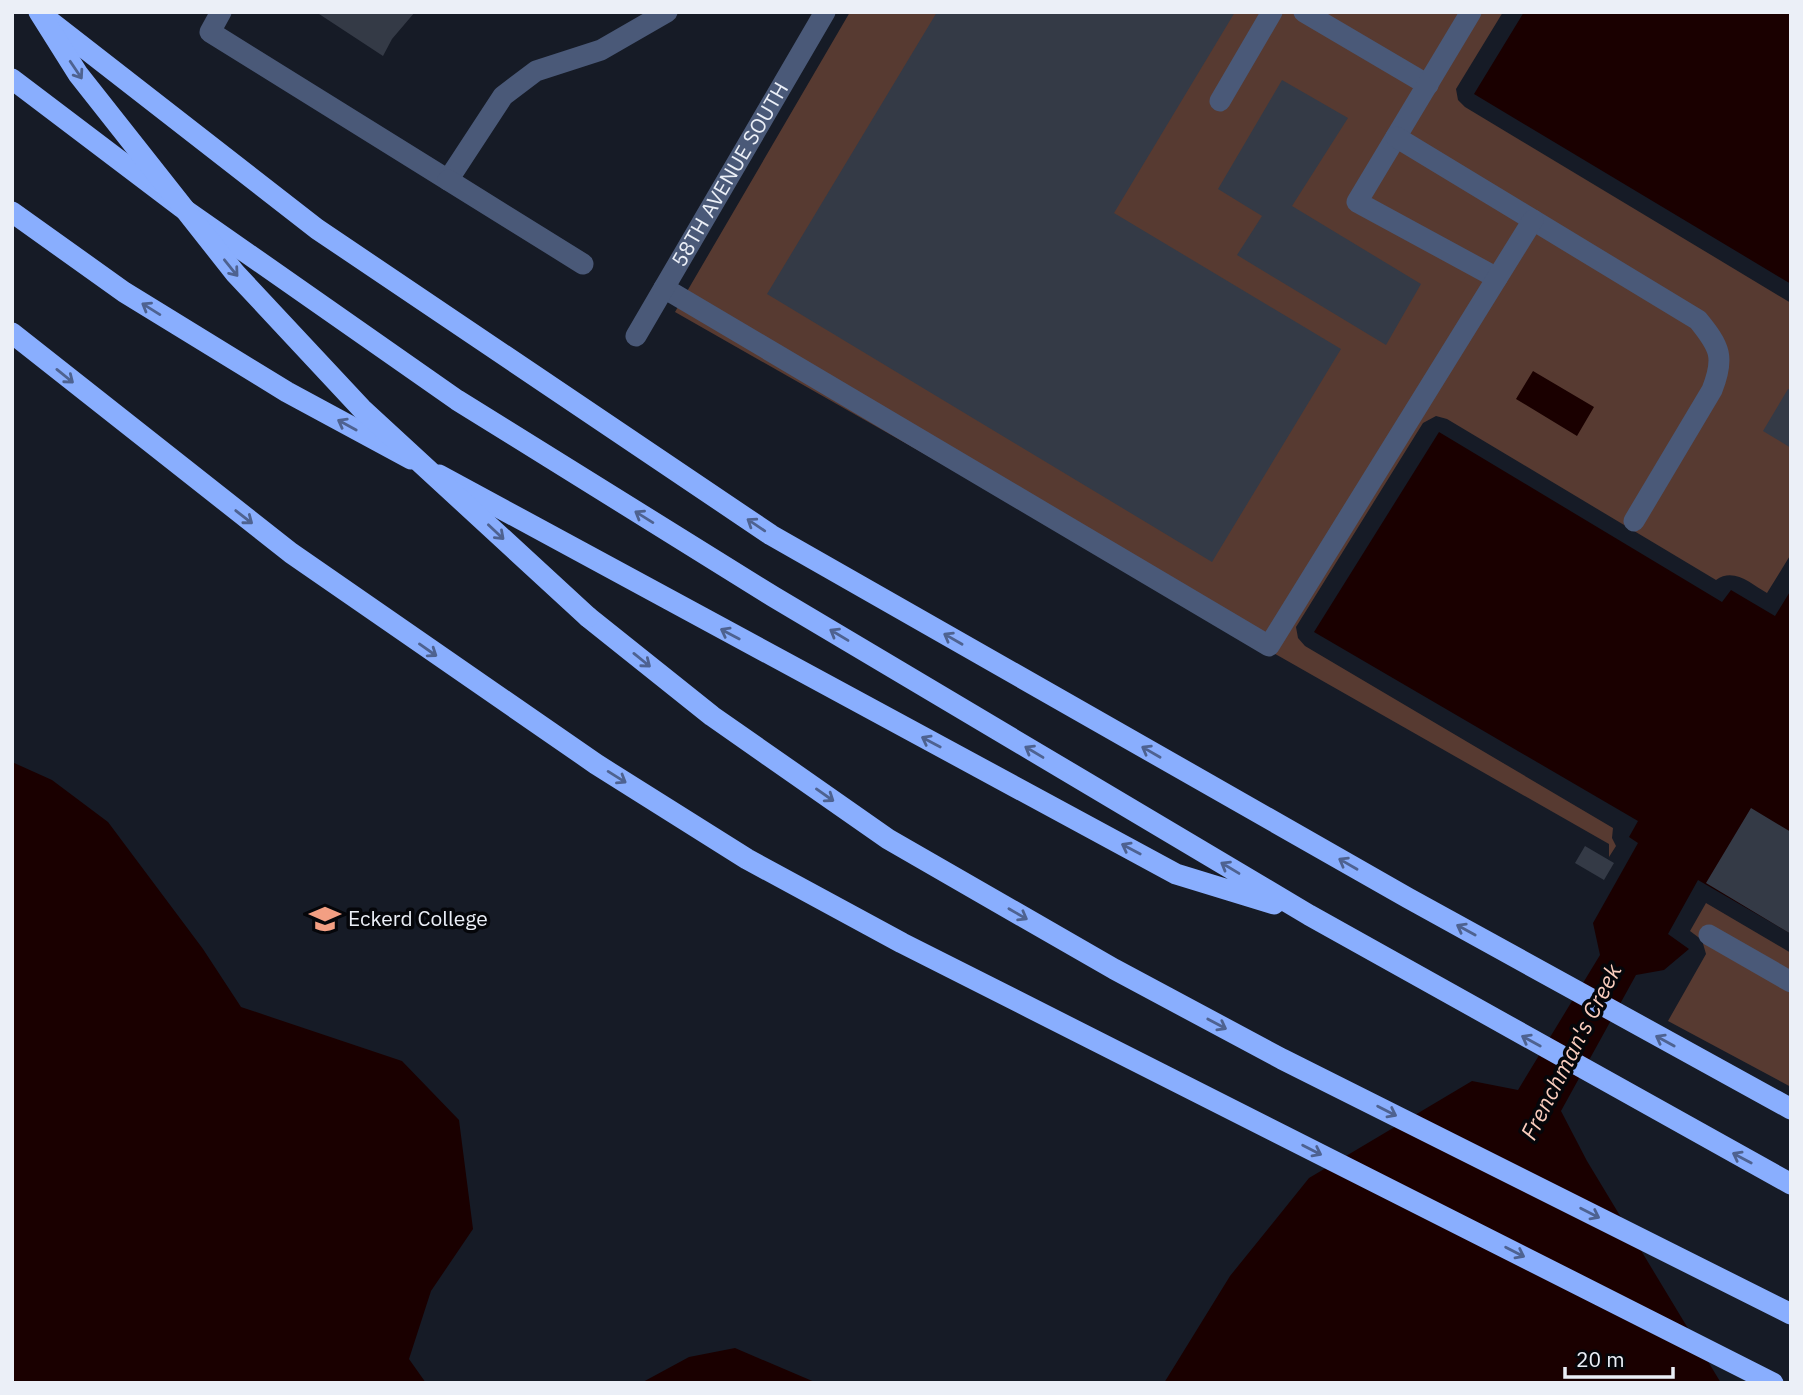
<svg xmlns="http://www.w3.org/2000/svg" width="1803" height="1395" viewBox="0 0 1803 1395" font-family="'IBM Plex Sans',sans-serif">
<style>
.green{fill:#573a31}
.water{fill:#1a0000}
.building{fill:#343a46}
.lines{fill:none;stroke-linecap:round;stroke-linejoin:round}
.minor{stroke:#4a5978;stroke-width:21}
.highway{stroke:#89aefe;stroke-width:21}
.highway-bridge{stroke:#89aefe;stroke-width:21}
.oneway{stroke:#4e6290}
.labels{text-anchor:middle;stroke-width:7;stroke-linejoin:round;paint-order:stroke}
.street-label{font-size:21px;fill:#ebeff7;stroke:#05060a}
.poi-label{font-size:21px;fill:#ebeff7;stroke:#05060a;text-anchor:start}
.water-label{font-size:23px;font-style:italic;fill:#facdbd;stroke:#05060a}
</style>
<rect width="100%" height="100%" fill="#161b26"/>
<path class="green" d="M 850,12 L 1503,12 L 1456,89 L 1458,100 L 1465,107 L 1791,303 L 1791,554 L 1767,593 C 1751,584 1734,567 1716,580 L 1447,419 L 1436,416 L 1423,423 L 1296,627 L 1298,638 L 1305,646 L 1613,828 L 1612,838 L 1616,846 L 1609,857 L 1609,844 L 675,312 Z
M 1706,903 L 1791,953 L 1791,1087 L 1668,1021 L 1706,954 L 1702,940 L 1690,931 Z"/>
<path class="water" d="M 1524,12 L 1791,12 L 1791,284 L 1474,94 Z
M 1533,371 L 1594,407 L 1577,436 L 1516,399 Z
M 1439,432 L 1722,602 L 1731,590 L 1775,616 L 1791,590 L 1791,934 L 1698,880 L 1668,934 L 1689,949 L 1664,970 L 1636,975 L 1561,1111 L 1587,1161 L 1721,1383 L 1164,1383 L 1230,1276 L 1309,1178 L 1472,1081 L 1518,1090 L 1600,955 L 1593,923 L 1638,843 L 1629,837 L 1638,821 L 1314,632 Z
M 12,762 L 52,780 L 108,822 L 203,949 L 241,1007 L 402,1061 L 459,1120 L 473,1229 L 431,1291 L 409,1359 L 426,1383 L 12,1383 Z
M 735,1348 L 817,1383 L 641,1383 L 689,1357 Z"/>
<path class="building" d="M 316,12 L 415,12 L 392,39 L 383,56 Z
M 937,12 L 1235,12 L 1114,213 L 1341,349 L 1212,562 L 767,294 Z
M 1282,80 L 1348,118 L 1292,206 L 1421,284 L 1386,345 L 1237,255 L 1262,216 L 1218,189 Z
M 1788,389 L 1791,390 L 1791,448 L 1763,431 Z
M 1751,808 L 1791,832 L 1791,934 L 1706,883 Z
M 1585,846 L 1614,863 L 1604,880 L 1575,863 Z"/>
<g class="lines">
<g class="minor">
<path d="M 221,12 L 210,32 L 448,180 L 503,96 L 536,71 L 601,50 L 667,12"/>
<path d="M 1304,12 L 1428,85"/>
<path d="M 1471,12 L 1357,202 L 1497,278"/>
<path d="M 1220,101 L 1272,12"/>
<path d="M 1396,137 L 1698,320 C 1720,347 1725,357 1712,390 L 1634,521"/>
<path d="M 448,180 L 583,264"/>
<path d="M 664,288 L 1269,646 L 1533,220"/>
<path id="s1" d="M 636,336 L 825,12"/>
<path d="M 1709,935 L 1791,982"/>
</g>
<path class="highway" d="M 42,15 L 317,229 L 771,535 L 1408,898 L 1791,1109
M 12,79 L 181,207 L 457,400 L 774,597 L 1309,915 L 1791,1184
M 12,212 L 124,292 L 287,392 L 411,459
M 12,333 L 291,553 L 596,764 L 747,859 L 902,943 L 1773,1383
M 439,475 L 1176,874 L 1274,904
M 588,617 L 712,716 L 888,839 L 1114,969 L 1282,1059 L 1791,1314"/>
<path class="highway-bridge" d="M 39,12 L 78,74 L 235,273 L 362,409 L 588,617"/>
</g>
<defs><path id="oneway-shaft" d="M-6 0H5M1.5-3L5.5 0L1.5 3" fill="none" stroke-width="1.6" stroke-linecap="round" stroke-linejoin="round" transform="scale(1.75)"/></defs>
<g class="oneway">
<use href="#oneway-shaft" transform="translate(76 70) rotate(56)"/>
<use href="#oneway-shaft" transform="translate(231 268) rotate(51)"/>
<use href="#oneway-shaft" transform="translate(151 309) rotate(-148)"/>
<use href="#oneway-shaft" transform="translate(65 376) rotate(39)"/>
<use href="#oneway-shaft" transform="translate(347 425) rotate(-151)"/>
<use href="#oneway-shaft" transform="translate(244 517) rotate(38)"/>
<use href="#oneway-shaft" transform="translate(644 517) rotate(-148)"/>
<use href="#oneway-shaft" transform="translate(756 525) rotate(-146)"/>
<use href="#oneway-shaft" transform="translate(496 532) rotate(43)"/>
<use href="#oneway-shaft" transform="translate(730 634) rotate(-152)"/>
<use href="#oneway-shaft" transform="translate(839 635) rotate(-149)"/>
<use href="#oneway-shaft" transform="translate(953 639) rotate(-150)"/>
<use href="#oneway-shaft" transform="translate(428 650) rotate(35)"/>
<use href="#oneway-shaft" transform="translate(642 660) rotate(39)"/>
<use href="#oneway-shaft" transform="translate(931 742) rotate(-152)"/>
<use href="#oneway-shaft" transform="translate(1034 752) rotate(-149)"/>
<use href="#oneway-shaft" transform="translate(1151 752) rotate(-150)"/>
<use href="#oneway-shaft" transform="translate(617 777) rotate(32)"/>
<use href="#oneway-shaft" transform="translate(825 795) rotate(35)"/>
<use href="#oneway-shaft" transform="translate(1131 849) rotate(-152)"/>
<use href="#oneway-shaft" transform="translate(1348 864) rotate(-150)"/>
<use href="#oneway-shaft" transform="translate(1230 868) rotate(-149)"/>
<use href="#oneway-shaft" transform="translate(1018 914) rotate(30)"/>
<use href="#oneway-shaft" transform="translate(1466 930) rotate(-151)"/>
<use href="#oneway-shaft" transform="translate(1217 1024) rotate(28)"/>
<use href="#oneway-shaft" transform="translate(1531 1041) rotate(-151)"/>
<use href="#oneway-shaft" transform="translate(1665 1041) rotate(-151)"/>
<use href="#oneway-shaft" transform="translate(1387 1111) rotate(27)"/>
<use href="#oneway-shaft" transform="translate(1312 1150) rotate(27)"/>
<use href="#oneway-shaft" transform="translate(1742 1158) rotate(-152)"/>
<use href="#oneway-shaft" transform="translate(1590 1213) rotate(27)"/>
<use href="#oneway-shaft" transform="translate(1515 1252) rotate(27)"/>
</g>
<defs>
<symbol id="university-bare" viewBox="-9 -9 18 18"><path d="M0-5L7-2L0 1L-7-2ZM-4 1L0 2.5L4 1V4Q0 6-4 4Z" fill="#f39f83" stroke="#05060a" stroke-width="2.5" paint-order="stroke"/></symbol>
</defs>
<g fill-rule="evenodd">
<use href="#university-bare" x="303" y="897" width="44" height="44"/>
</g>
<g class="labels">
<g class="street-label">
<text dy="7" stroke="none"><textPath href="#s1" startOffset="187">58TH AVENUE SOUTH</textPath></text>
</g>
<g class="poi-label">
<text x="348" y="926">Eckerd College</text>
</g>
<g class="water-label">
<text transform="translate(1571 1052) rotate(-63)" y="8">Frenchman's Creek</text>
</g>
</g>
<rect width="1803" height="1395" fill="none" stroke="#ebeff7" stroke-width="28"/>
<path d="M1565 1367v10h108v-10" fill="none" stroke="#ebeff7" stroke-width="3.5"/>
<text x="1576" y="1367" font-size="21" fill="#ebeff7" stroke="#05060a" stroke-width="5" paint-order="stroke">20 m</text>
</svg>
